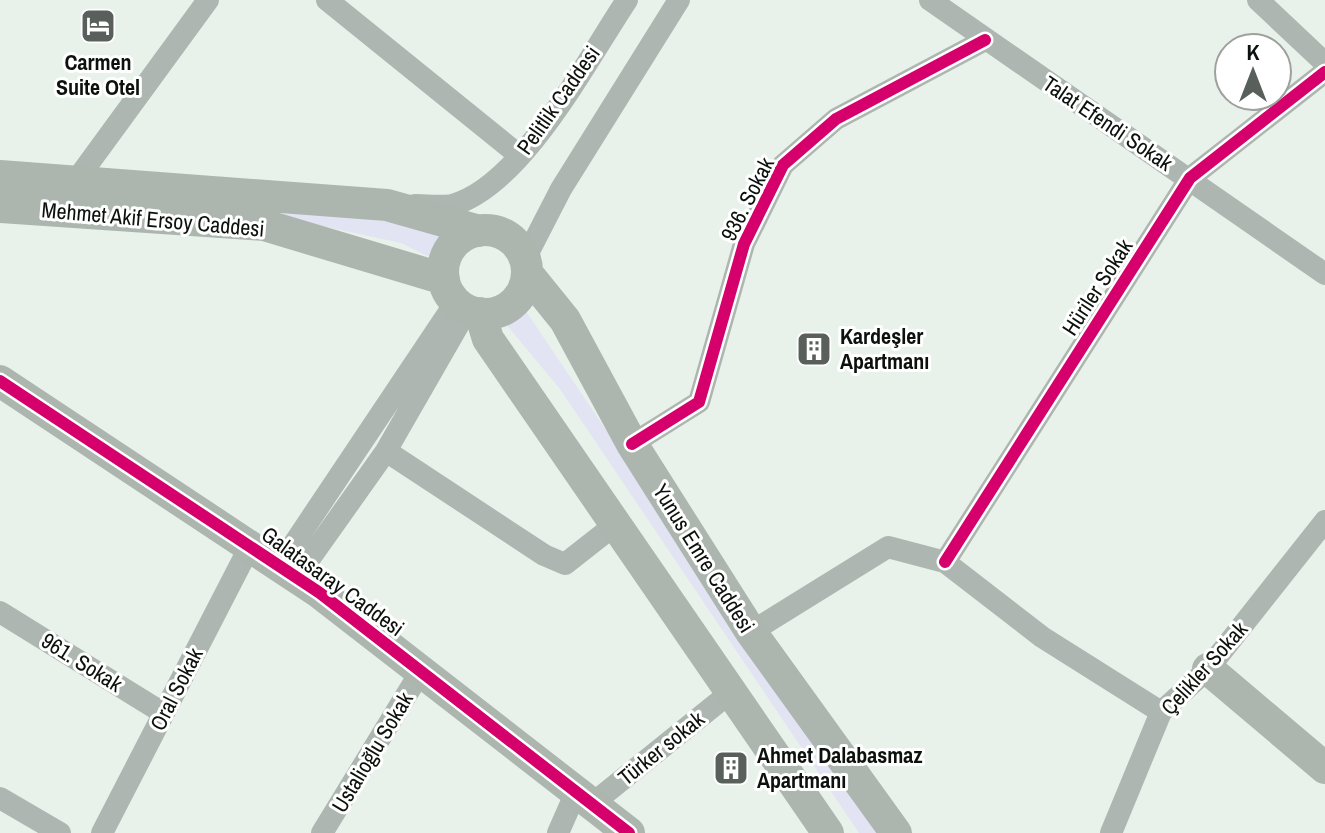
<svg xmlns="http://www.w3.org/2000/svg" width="1325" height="833" viewBox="0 0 1325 833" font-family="'Archivo Narrow',sans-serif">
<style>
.green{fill:#e2e3f3}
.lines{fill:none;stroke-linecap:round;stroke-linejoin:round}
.street{stroke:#adb6b0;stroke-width:22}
.secondary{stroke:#acb6af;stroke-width:32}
.cycleway-casing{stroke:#fff;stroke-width:17}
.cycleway{stroke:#d6006c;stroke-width:12}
.labels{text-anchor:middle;stroke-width:6;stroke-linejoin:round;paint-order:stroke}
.poi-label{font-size:22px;font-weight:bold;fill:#0c110d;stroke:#fff;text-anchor:start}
.street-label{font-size:22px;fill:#0c110d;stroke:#fff}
</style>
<rect width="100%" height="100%" fill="#e8f2eb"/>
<path class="green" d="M 0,198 L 304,209 L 449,231 L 442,263 L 401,243 L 304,222 Z
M 519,301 L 878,833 L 859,833 L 560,389 L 500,317 Z"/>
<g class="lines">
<path class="street" d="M 327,0 L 520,156
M 930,0 L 1325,274
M 1258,0 L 1325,63
M 75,182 L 208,0
M 415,205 C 426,205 441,207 452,205 C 522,186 588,58 627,0
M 525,259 L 561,189 L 679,0
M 632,444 L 699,402 L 744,244 L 783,165 L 836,119 L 985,40
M 386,451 L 544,555 L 565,564 L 616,524
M 945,562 L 1190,178 L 1325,72
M 279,566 L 455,303
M 296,578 L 386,451 L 467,310
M 0,612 L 163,713
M 751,632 L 888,547 L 945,562 L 1042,637 L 1161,712
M 0,798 L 60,833
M 592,804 L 731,692
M 102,833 L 250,546
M 322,833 L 421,671
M 558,833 L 576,792
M 1111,833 L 1161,712 L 1208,669 L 1325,521"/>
<path class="secondary" d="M 0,176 L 387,205 L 479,231
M 0,207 L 264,225 L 444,279
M443 272a42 42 0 1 1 84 0a42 42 0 1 1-84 0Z
M 527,273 L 565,320 L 632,444 L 751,632 L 896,833
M 480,313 L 488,339 L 828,833
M 0,381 L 320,593 L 629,833
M 1208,669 L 1325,768"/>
<defs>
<path id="cycleway" d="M 0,381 L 320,593 L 629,833
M 632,444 L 699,402 L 744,244 L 783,165 L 836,119 L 985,40
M 945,562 L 1190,178 L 1325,72"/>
</defs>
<use href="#cycleway" class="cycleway-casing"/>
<use href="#cycleway" class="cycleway"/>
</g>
<defs>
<symbol id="hotel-square" viewBox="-11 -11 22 22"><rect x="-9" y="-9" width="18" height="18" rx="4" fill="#59605b" stroke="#fff"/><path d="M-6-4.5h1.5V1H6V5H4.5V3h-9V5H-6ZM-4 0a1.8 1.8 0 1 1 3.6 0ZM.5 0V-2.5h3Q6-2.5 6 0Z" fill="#fff"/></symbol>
<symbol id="building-square" viewBox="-11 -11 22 22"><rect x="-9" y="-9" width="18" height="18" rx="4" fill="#59605b" stroke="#fff"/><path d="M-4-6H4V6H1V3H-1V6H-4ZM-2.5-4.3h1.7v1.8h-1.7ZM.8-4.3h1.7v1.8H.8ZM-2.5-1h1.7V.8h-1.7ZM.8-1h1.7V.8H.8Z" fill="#fff"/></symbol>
</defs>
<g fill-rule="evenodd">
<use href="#hotel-square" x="78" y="6" width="40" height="40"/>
<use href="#building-square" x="794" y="329" width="40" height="40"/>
<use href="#building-square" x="711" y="748" width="40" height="40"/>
</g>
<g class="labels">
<g class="poi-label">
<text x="98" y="70" text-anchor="middle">Carmen<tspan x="98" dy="25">Suite Otel</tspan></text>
<text x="840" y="344">Kardeşler<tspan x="840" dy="25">Apartmanı</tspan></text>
<text x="757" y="763">Ahmet Dalabasmaz<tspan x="757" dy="25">Apartmanı</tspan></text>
</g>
<g class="street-label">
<text transform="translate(558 100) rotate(-55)" y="8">Pelitlik Caddesi</text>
<text transform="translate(1108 123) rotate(34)" y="8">Talat Efendi Sokak</text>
<text transform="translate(747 199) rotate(-63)" y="8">936. Sokak</text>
<text transform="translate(153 219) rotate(5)" y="8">Mehmet Akif Ersoy Caddesi</text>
<text transform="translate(1097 287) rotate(-57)" y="8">Hüriler Sokak</text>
<text transform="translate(704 558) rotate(58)" y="8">Yunus Emre Caddesi</text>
<text transform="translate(333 581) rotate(36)" y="8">Galatasaray Caddesi</text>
<text transform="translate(82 662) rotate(32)" y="8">961. Sokak</text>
<text transform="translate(1204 668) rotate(-48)" y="8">Çelikler Sokak</text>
<text transform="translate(176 689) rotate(-63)" y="8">Oral Sokak</text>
<text transform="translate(661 748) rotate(-39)" y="8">Türker sokak</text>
<text transform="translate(372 752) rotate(-59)" y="8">Ustalioğlu Sokak</text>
</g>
</g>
<g transform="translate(1253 72)"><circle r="38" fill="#ffffff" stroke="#9ea09e" stroke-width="2"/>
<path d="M0-6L14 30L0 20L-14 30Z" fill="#59605b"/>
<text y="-12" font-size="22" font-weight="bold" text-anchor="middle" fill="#0c110d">K</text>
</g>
</svg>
